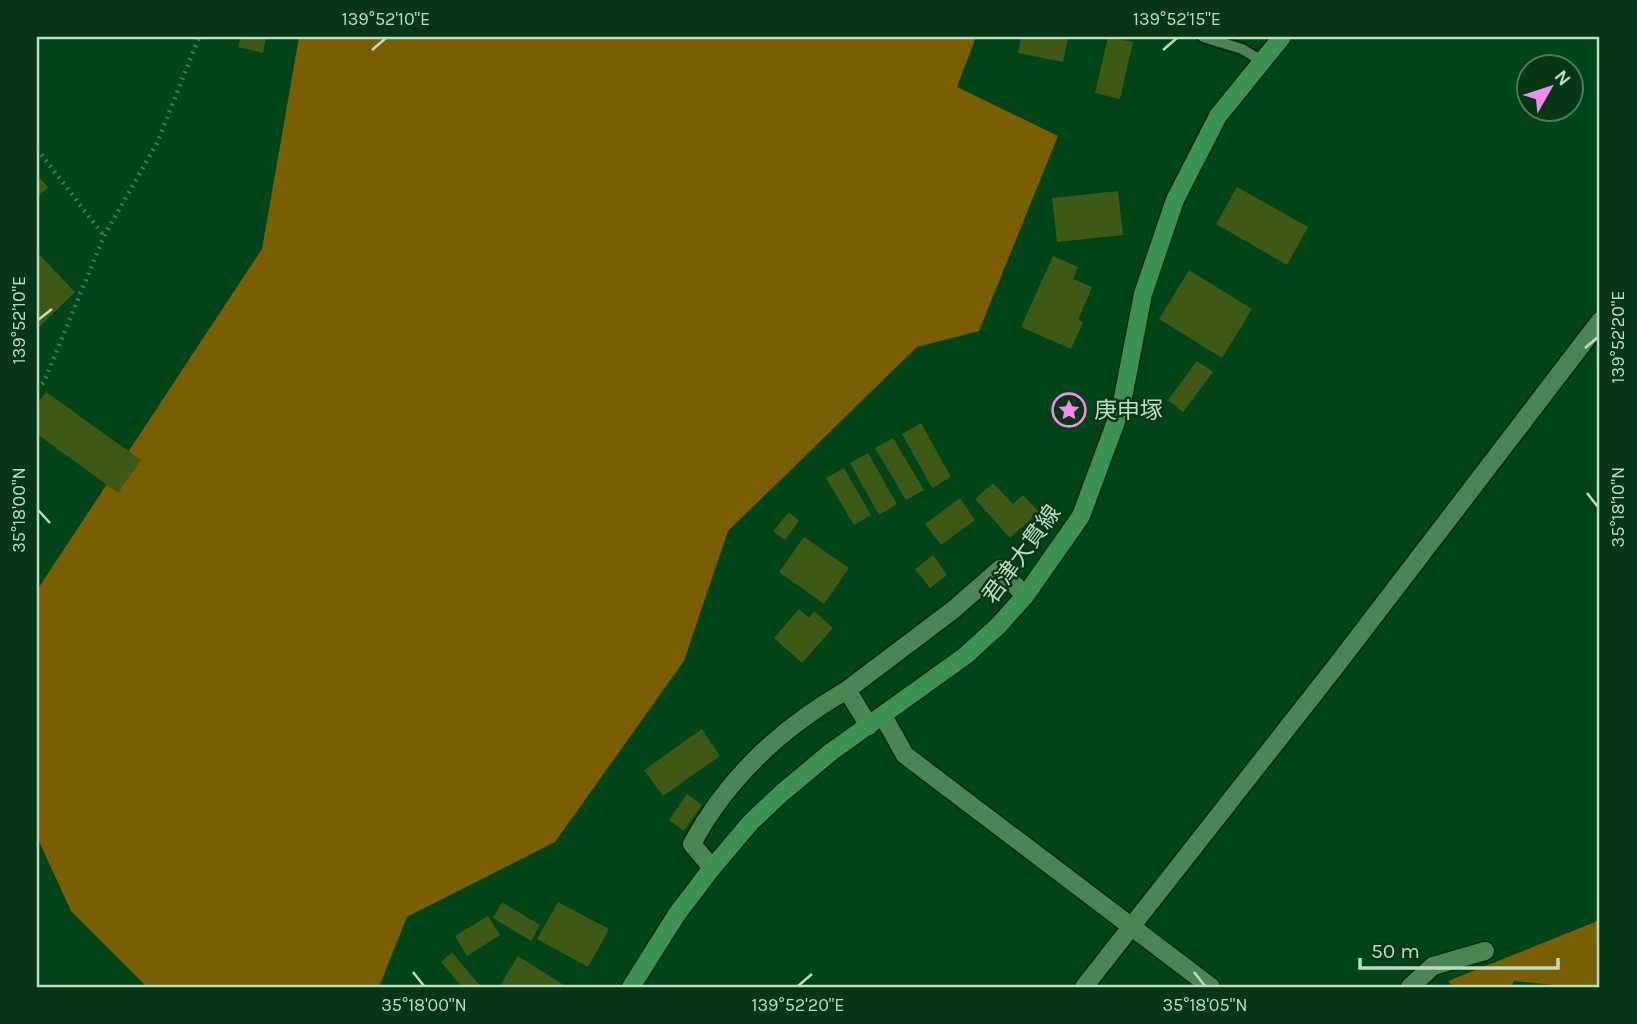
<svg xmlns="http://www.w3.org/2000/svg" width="1637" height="1024" viewBox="0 0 1637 1024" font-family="Karla,'Noto Sans JP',sans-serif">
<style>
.forest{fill:#795e03}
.building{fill:#3e5815}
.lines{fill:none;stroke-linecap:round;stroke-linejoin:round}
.lane-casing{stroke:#06260e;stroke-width:14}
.street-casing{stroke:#06260e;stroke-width:21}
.secondary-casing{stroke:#06260e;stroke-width:21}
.path{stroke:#417851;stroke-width:4.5;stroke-dasharray:2 5;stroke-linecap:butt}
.lane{stroke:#498555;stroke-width:10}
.street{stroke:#498555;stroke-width:18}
.secondary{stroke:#3c9253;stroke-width:18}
.ticks{fill:none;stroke:#bddcc1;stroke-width:2.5}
.labels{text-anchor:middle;stroke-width:5;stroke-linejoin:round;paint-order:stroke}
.poi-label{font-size:23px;fill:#bddcc1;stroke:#063715;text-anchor:start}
.street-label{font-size:23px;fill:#bddcc1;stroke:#063715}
.neatline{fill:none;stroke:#bddcc1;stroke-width:2.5}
.ticks-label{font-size:18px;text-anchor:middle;fill:#bddcc1}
</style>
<rect width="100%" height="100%" fill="#004417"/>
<path class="forest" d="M 299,37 L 976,37 L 957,87 L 1058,136 L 979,331 L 917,347 L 728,531 L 684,661 L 555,842 L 407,917 L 379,987 L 147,987 L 71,911 L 37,837 L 37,590 L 262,249 Z
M 1600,920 L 1600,987 L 1555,987 L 1554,985 L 1514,981 L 1511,987 L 1454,987 L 1448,981 Z"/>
<path class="building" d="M 241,37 L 266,38 L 263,53 L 238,47 Z
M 1021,37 L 1068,37 L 1063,62 L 1018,53 Z
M 1108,37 L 1133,42 L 1120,99 L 1095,93 Z
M 37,175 L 48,187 L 37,198 Z
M 1237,187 L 1308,227 L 1287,265 L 1216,224 Z
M 1118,191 L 1123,235 L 1057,242 L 1052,198 Z
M 37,252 L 75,292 L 37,329 Z
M 1053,256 L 1078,267 L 1073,279 L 1092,287 L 1078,320 L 1083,322 L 1071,349 L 1021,327 Z
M 1189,270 L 1252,309 L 1222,358 L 1159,319 Z
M 1197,361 L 1213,372 L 1183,412 L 1168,400 Z
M 46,392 L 141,460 L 118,493 L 37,434 L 37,404 Z
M 921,423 L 951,477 L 932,488 L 902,434 Z
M 893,438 L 924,490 L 906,500 L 875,448 Z
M 868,453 L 897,504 L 879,515 L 850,463 Z
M 844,468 L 871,515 L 854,525 L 826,478 Z
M 993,483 L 1013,504 L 1023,495 L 1039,512 L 1010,538 L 975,499 Z
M 960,498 L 975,520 L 941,545 L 925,524 Z
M 789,512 L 799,521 L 785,540 L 773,531 Z
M 804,537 L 849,568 L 824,604 L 779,572 Z
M 933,555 L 947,575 L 930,588 L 915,569 Z
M 799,609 L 809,618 L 814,611 L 833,628 L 802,663 L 774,638 Z
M 702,729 L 720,756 L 663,796 L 644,770 Z
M 687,794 L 702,805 L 684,831 L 669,820 Z
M 502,902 L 540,925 L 531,941 L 493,918 Z
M 558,902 L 609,929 L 588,967 L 537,939 Z
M 488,916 L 500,935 L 467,956 L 455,936 Z
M 452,952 L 481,987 L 462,987 L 441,962 Z
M 518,956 L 562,984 L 563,987 L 499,987 Z"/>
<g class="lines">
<defs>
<path id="lane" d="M 1203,37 L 1242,49 L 1262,61"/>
<path id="street" d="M 883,716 L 905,755 L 1211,987
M 869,726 L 847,690 L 953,610 L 1000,569 L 1025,596
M 712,868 L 692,844 C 727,778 783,727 847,690
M 1084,987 L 1336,666 L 1600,321
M 1410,987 L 1433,966 L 1485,951"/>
<path id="secondary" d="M 631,987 L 677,914 L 712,868 L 751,822 L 783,792 L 831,752 L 965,656 L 998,626 L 1025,596 L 1081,516 L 1121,408 L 1143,294 L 1175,200 L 1218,116 L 1282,37"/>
</defs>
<use href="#lane" class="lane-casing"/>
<use href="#street" class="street-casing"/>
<use href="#secondary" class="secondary-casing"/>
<path class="path" d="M 37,149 L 104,236
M 37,389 L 44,382 L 104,236 L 157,143 L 199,37"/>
<use href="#lane" class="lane"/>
<use href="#street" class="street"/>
<use href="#secondary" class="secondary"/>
</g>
<path class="ticks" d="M 372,50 L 386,38M 1163,50 L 1177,38M 38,320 L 52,309M 1585,348 L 1598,337M 1587,493 L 1598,507M 38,510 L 50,523M 413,972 L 424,986M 1194,972 L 1205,986M 798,986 L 812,974"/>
<defs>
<symbol id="sight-ring" viewBox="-11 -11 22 22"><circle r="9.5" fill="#063715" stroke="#f489f0" stroke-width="1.5"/><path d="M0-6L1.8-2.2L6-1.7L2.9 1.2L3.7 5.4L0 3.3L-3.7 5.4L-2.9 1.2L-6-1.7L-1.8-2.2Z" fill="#f489f0"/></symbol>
</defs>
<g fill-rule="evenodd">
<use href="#sight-ring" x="1050" y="391" width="38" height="38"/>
</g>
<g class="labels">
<g class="poi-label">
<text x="1094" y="418">庚申塚</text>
</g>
<g class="street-label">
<text transform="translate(1021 554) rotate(-54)" y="8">君津大貫線</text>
</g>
</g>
<rect width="1637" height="1024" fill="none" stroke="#063715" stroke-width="77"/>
<g transform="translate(1550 88) rotate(51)"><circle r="33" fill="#063715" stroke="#4f795a" stroke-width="2"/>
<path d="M0-5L12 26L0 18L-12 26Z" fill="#f489f0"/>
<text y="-10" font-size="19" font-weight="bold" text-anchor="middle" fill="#bddcc1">N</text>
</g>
<path d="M1360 958v10h198v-10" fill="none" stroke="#bddcc1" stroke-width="3.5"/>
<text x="1371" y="958" font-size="21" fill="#bddcc1" stroke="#063715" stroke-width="5" paint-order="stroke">50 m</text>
<rect x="38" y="38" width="1560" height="948" class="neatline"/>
<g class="ticks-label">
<text x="386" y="25">139°52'10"E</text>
<text x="1177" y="25">139°52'15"E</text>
<text transform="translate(19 320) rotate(-90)" y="6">139°52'10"E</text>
<text transform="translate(1618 337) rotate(-90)" y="6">139°52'20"E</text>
<text transform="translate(1618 507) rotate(-90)" y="6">35°18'10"N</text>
<text transform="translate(19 510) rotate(-90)" y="6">35°18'00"N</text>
<text x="424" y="1011">35°18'00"N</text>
<text x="798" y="1011">139°52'20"E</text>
<text x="1205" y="1011">35°18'05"N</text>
</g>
</svg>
